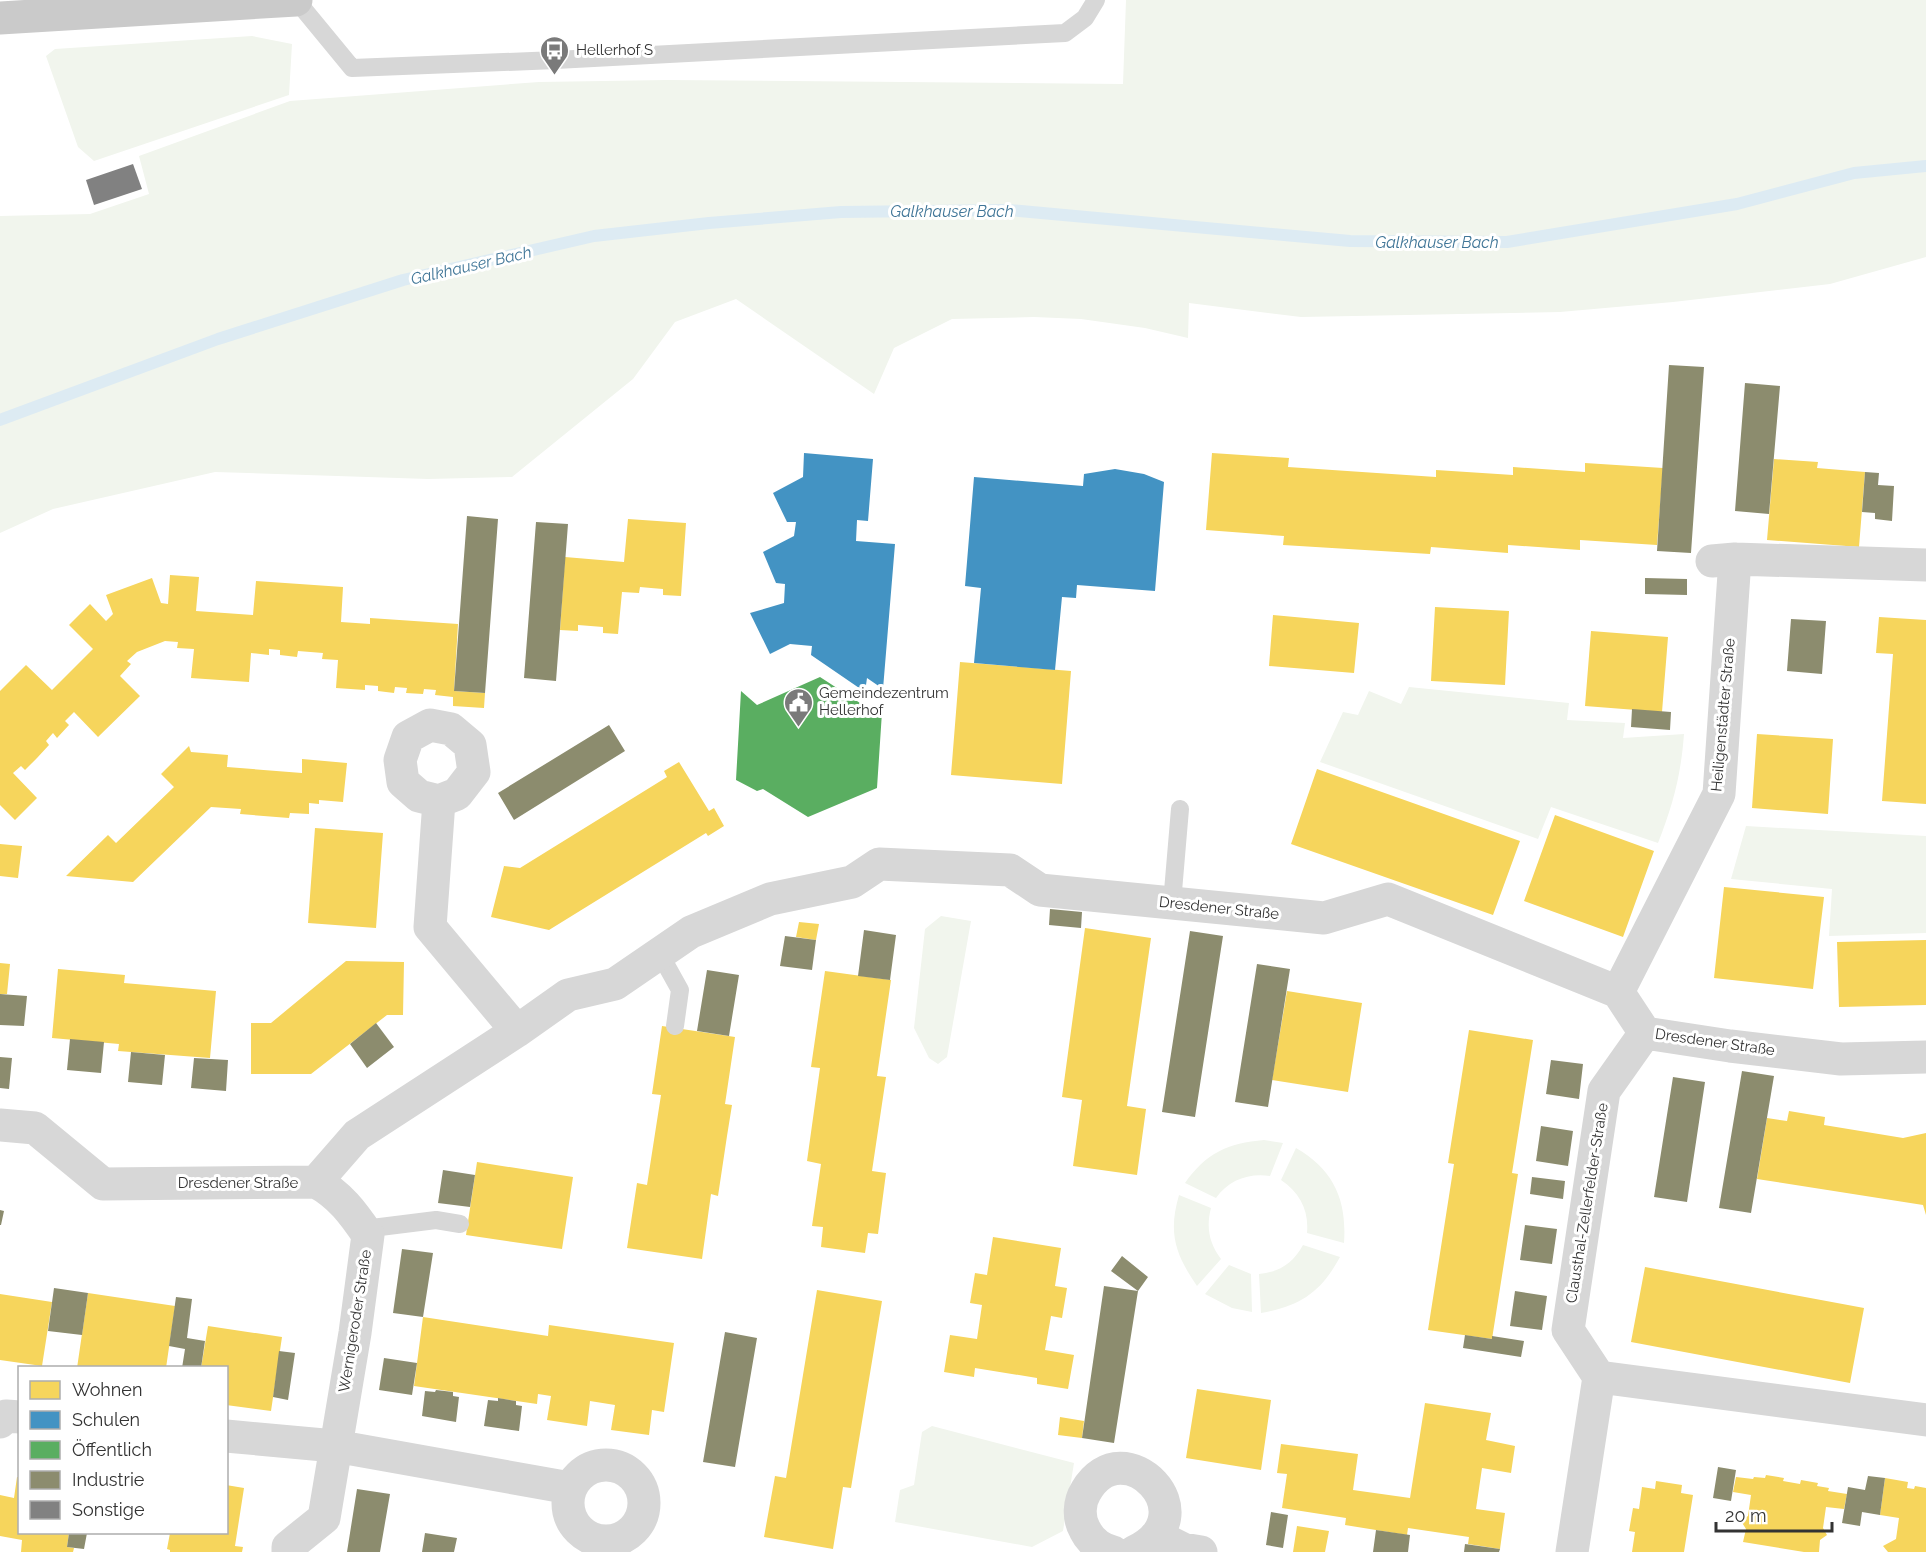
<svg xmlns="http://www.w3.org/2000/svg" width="1926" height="1552" viewBox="0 0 1926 1552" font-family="Raleway,sans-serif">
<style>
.green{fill:#f1f5ed}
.homes{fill:#f6d55c}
.schools{fill:#4393c3}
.public{fill:#5aae61}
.industry{fill:#8c8c6e}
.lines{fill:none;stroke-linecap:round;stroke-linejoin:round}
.stream{stroke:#ddebf3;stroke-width:12}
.building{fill:#818181}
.lane{stroke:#d7d7d7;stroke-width:18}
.street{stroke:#d7d7d7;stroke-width:33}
.primary{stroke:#cacaca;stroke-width:33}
.labels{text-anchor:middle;stroke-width:6;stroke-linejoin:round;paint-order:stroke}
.poi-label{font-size:15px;fill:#333;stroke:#fff;text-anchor:start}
.street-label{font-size:15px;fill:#333;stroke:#fff}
.water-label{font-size:16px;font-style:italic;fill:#3f7597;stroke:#fff}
</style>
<rect width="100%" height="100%" fill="#fff"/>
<path class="green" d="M 1126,0 L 1926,0 L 1926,257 L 1830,284 L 1673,302 L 1560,312 L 1301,317 L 1189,303 L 1188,338 L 1145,328 L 1081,319 L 1034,317 L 952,319 L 894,348 L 874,394 L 736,299 L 675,322 L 633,379 L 512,477 L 428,479 L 215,472 L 53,509 L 0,533 L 0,216 L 90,214 L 149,194 L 139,156 L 290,101 L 539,82 L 667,80 L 1123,84 Z
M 252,36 L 292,44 L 289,95 L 94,161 L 78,147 L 46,56 L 55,49 Z
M 1409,687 L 1569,703 L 1567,720 L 1625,723 L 1623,738 L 1684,734 C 1681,775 1673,805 1658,843 L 1551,807 L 1538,839 L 1320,762 L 1343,712 L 1358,715 L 1369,691 L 1401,704 Z
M 1746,826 L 1926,836 L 1926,933 L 1829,936 L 1832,889 L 1731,879 Z
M 941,916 L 971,921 L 947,1057 L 938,1064 L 929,1058 L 914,1028 L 925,929 Z
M 1264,1140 L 1283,1143 L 1270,1176 C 1248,1173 1229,1180 1216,1198 L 1185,1183 C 1206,1153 1228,1143 1264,1140 Z
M 1296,1148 C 1334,1170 1347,1200 1344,1243 L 1307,1233 C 1309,1210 1300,1193 1281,1180 Z
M 1179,1195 L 1211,1208 C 1206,1227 1209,1243 1221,1259 L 1197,1286 C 1175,1254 1168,1233 1179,1195 Z
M 1303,1245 L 1340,1257 C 1321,1292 1301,1306 1261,1313 L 1259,1274 C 1280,1272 1293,1263 1303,1245 Z
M 1229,1265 L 1251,1274 L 1252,1312 L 1232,1308 L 1205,1294 Z
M 932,1426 L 1074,1463 L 1063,1531 L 1032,1547 L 895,1522 L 900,1490 L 914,1485 L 922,1432 Z"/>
<path class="homes" d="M 1212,453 L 1289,458 L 1288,467 L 1436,477 L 1436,470 L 1513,475 L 1513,467 L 1585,472 L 1585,463 L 1663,468 L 1657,545 L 1580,540 L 1580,550 L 1508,545 L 1508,553 L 1431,547 L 1430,554 L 1283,545 L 1284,536 L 1206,530 Z
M 1774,459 L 1818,462 L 1817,468 L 1865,472 L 1859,547 L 1767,540 Z
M 628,519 L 686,523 L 681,596 L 663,595 L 663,589 L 651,588 L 640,587 L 639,593 L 622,592 L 618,634 L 603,633 L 603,627 L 578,625 L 578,631 L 560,630 L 565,557 L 624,562 Z
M 170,575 L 199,577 L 196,611 L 253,615 L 256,581 L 343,587 L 341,622 L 370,624 L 370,618 L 458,624 L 454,691 L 485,693 L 484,708 L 453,706 L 453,697 L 435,695 L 436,690 L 424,689 L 423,694 L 406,693 L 407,688 L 395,687 L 394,693 L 378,691 L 378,686 L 365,685 L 365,690 L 336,688 L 338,660 L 322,659 L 323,653 L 298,651 L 297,657 L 280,655 L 280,650 L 269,649 L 269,655 L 251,653 L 249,682 L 191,678 L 194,649 L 177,648 L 178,642 L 165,641 L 137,652 L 127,661 L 131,664 L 120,676 L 140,696 L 98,737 L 74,712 L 65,721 L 69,725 L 57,738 L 53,733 L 46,741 L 49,745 L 37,758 L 25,770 L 21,766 L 13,773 L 37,798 L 15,820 L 0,805 L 0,691 L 26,665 L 52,690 L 93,649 L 69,625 L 90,604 L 106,621 L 113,614 L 106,595 L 152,578 L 161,603 L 168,604 Z
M 1435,607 L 1509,611 L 1505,685 L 1431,681 Z
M 1273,615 L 1359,623 L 1354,673 L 1269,666 Z
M 1879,617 L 1926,620 L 1926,804 L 1882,801 L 1893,654 L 1876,653 Z
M 1591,631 L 1668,637 L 1662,712 L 1585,706 Z
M 960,662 L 1071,671 L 1062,784 L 951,775 Z
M 1757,734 L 1833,739 L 1828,814 L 1752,808 Z
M 189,746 L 191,752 L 228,755 L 227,767 L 302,773 L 302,759 L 347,763 L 343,802 L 319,800 L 319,804 L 309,803 L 309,814 L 290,813 L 289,818 L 240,814 L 241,809 L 211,807 L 133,882 L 66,876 L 108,835 L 116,843 L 174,787 L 161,774 Z
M 679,762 L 709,811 L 714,808 L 724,826 L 708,836 L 706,833 L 549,930 L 491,917 L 504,866 L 520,868 L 667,777 L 664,771 Z
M 1317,769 L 1520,841 L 1493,915 L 1291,844 Z
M 1555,815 L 1654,851 L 1623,937 L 1524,901 Z
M 315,828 L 383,833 L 376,928 L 308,923 Z
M 0,844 L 22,846 L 18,878 L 0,876 Z
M 1724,887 L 1824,897 L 1813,989 L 1714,978 Z
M 799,922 L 819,924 L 816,940 L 796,937 Z
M 1085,928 L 1151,938 L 1127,1106 L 1146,1109 L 1137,1175 L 1073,1166 L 1082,1100 L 1062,1097 Z
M 1926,940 L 1926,1005 L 1839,1007 L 1837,942 Z
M 346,961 L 404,962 L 403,1015 L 387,1015 L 311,1074 L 251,1074 L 251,1023 L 271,1023 Z
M 0,963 L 10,964 L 7,994 L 0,994 Z
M 58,969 L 125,975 L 124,983 L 216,991 L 210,1058 L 118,1051 L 119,1044 L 52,1038 Z
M 825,971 L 891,980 L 877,1076 L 886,1077 L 872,1171 L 886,1173 L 878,1234 L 868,1233 L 865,1253 L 821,1247 L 823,1227 L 812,1226 L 821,1164 L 807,1161 L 820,1068 L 811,1067 Z
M 1287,991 L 1362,1003 L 1348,1092 L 1272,1080 Z
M 662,1026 L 735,1037 L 725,1104 L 732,1105 L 727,1136 L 718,1196 L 711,1194 L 702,1259 L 627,1248 L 637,1183 L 647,1185 L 661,1095 L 652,1094 Z
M 1469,1030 L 1533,1040 L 1512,1173 L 1518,1174 L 1492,1339 L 1428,1330 L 1454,1164 L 1448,1163 Z
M 1789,1111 L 1825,1117 L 1824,1125 L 1903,1138 L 1926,1133 L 1926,1215 L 1923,1205 L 1757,1179 L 1767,1118 L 1787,1121 Z
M 477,1162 L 573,1177 L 562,1249 L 466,1235 Z
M 993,1237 L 1061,1248 L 1055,1286 L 1067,1288 L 1062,1318 L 1051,1316 L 1045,1350 L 1074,1355 L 1068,1389 L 1037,1384 L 1037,1378 L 975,1368 L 974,1377 L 944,1372 L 950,1335 L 977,1339 L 982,1305 L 970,1303 L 975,1273 L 987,1275 Z
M 1645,1267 L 1864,1308 L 1850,1383 L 1631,1342 Z
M 817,1290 L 882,1301 L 851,1488 L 843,1487 L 833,1549 L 764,1537 L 775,1476 L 786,1478 Z
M 88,1293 L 175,1306 L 166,1368 L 77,1368 Z
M 0,1294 L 52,1302 L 42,1366 L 0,1360 Z
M 423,1317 L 548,1336 L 549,1325 L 674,1343 L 664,1412 L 652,1410 L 649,1435 L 611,1430 L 615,1405 L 590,1401 L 587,1426 L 547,1420 L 551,1396 L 538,1394 L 537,1404 L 414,1386 Z
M 208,1326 L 282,1337 L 271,1411 L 226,1405 L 226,1368 L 201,1368 Z
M 1197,1389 L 1271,1400 L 1261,1470 L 1186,1458 Z
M 1425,1403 L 1491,1413 L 1486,1440 L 1515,1446 L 1511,1473 L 1482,1468 L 1476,1509 L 1505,1513 L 1500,1549 L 1468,1544 L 1469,1537 L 1408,1528 L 1407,1535 L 1345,1525 L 1346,1518 L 1282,1508 L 1287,1474 L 1277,1473 L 1281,1444 L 1358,1454 L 1353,1490 L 1410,1498 Z
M 1060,1417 L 1084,1421 L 1082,1438 L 1058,1435 Z
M 1766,1475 L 1784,1478 L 1783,1481 L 1800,1484 L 1801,1480 L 1818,1483 L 1817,1486 L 1829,1488 L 1828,1491 L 1847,1494 L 1844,1509 L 1826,1507 L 1823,1528 L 1827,1535 L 1820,1540 L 1819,1552 L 1804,1552 L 1743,1542 L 1746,1529 L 1741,1521 L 1748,1516 L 1751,1495 L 1733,1492 L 1736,1477 L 1753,1479 L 1754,1477 L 1765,1478 Z
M 17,1477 L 20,1477 L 20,1533 L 69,1533 L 67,1547 L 74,1548 L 73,1552 L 21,1552 L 22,1540 L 0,1536 L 0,1495 L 14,1498 Z
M 1885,1478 L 1908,1482 L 1907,1488 L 1914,1489 L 1915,1486 L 1926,1488 L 1926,1552 L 1888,1552 L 1883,1546 L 1896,1539 L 1899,1518 L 1880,1515 Z
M 1656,1481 L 1682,1485 L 1681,1493 L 1693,1495 L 1684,1552 L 1632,1552 L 1635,1532 L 1629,1531 L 1633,1508 L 1639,1509 L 1642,1487 L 1655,1489 Z
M 226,1485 L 244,1488 L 235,1546 L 243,1547 L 242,1552 L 170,1552 L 170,1550 L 167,1549 L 170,1533 L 226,1533 Z
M 1297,1526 L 1329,1531 L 1325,1552 L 1293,1552 Z"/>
<path class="schools" d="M 804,453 L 873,459 L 868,521 L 857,520 L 856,541 L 895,544 L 883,689 L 867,678 L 865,692 L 811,655 L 812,646 L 790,644 L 770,654 L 750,613 L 784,603 L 785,584 L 776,583 L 763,552 L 794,536 L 796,522 L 787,522 L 773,493 L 803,477 Z
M 1115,469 L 1144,474 L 1164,482 L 1155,591 L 1077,585 L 1076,598 L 1062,597 L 1055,670 L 974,663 L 981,588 L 965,586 L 974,477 L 1083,486 L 1084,474 Z"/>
<path class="public" d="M 820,677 L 877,714 L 882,712 L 877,788 L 808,817 L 763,789 L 757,791 L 736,780 L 741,691 L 757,705 Z"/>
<path class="industry" d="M 1669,365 L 1704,367 L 1691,553 L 1657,551 Z
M 1745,383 L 1780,386 L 1769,514 L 1735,511 Z
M 1865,472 L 1879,473 L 1878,485 L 1894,486 L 1892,521 L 1875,519 L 1875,513 L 1862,512 Z
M 467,516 L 498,519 L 485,693 L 454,691 Z
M 536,522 L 568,524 L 556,681 L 524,678 Z
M 1645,578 L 1687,579 L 1687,595 L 1645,594 Z
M 1791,619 L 1826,621 L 1822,674 L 1787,671 Z
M 1632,709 L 1671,712 L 1670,730 L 1631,727 Z
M 609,725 L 625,751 L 514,820 L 498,793 Z
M 1050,909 L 1082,912 L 1081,928 L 1049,925 Z
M 864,930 L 896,935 L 890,980 L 858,976 Z
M 1190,931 L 1223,936 L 1195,1117 L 1162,1112 Z
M 785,936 L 816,940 L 812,970 L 780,966 Z
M 1257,964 L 1290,969 L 1268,1107 L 1235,1102 Z
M 707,970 L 739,975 L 729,1036 L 697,1031 Z
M 0,994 L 27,996 L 24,1026 L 0,1025 Z
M 376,1023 L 394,1047 L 367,1068 L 350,1044 Z
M 70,1039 L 104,1042 L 101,1073 L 67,1070 Z
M 131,1052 L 165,1055 L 162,1085 L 128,1082 Z
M 0,1057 L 12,1058 L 9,1089 L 0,1088 Z
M 194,1058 L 228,1060 L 226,1091 L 191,1088 Z
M 1551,1060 L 1583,1064 L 1579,1099 L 1546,1094 Z
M 1742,1071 L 1774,1076 L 1751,1213 L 1719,1208 Z
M 1673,1077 L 1705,1082 L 1687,1202 L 1654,1197 Z
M 1541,1126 L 1573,1131 L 1568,1166 L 1536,1161 Z
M 443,1170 L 475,1175 L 470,1207 L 438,1203 Z
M 1532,1177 L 1565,1181 L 1563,1199 L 1530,1194 Z
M 0,1210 L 4,1211 L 1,1225 L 0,1225 Z
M 1525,1225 L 1557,1229 L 1552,1264 L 1520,1260 Z
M 402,1249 L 433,1253 L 423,1317 L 393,1313 Z
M 1122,1256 L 1148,1277 L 1138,1291 L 1114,1443 L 1082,1438 L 1104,1286 L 1138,1291 L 1111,1271 Z
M 54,1288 L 88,1293 L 82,1335 L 48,1331 Z
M 1515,1291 L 1547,1296 L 1542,1330 L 1510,1326 Z
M 176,1297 L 192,1299 L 187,1338 L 205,1341 L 201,1368 L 182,1368 L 185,1349 L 169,1346 Z
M 725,1332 L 757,1338 L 735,1467 L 703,1462 Z
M 1465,1335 L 1492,1339 L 1492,1336 L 1524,1341 L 1521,1357 L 1463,1348 Z
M 279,1351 L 295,1353 L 288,1400 L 273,1397 Z
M 384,1358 L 417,1363 L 412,1395 L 379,1390 Z
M 436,1390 L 453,1392 L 453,1396 L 459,1397 L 456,1422 L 422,1416 L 425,1391 L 435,1392 Z
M 498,1398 L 516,1401 L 516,1405 L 522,1406 L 519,1431 L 484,1426 L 488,1400 L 498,1401 Z
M 1718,1467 L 1736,1470 L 1731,1501 L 1713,1498 Z
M 1868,1476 L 1885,1478 L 1880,1515 L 1862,1512 L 1860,1526 L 1842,1523 L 1848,1487 L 1865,1490 Z
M 357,1489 L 390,1494 L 380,1552 L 347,1552 Z
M 1271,1512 L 1288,1515 L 1283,1548 L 1266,1545 Z
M 1376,1530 L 1410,1535 L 1408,1552 L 1373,1552 Z
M 69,1533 L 87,1533 L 84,1549 L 67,1547 Z
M 425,1533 L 457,1538 L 454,1552 L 422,1552 Z
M 1465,1544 L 1500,1549 L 1499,1552 L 1464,1552 Z"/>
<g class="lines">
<path class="stream" d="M 0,420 L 218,339 L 403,280 L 594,236 L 709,223 L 841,212 L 1009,210 L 1350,241 L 1507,242 L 1737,204 L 1854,173 L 1926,166"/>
</g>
<path class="building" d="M 133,164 L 142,189 L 94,205 L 86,180 Z"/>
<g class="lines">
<path class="lane" d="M 296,0 L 352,68 L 556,60 L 1065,33 L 1085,18 L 1096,0
M 1172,903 L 1180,809
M 660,954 L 680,990 L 675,1026
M 364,1229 L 436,1220 L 460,1224"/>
<path class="street" d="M 1712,561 L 1735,559 L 1926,565
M 439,801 L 419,796 L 403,782 L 400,760 L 408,737 L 430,725 L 451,729 L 470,745 L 474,772 L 457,794 L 439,801 L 430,927 L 517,1031
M 1618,992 L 1719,794 L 1735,559
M 0,1125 L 35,1128 L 103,1184 L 316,1182 C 340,1195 353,1213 368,1235 L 355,1333 L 324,1518 L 288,1547 L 288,1552
M 316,1182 L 357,1135 L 517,1031 L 568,995 L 615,984 L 691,932 L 770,899 L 852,882 L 879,864 L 1010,870 L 1040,890 L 1324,918 L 1388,899 L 1618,992 L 1645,1033 L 1730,1046 L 1841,1059 L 1926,1057
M 1599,1377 L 1926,1420
M 0,1422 L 6,1416 L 20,1417
M 226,1436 L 335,1446 L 570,1488
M568 1503a38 38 0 1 1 76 0a38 38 0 1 1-76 0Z
M 1157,1536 L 1183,1549 L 1201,1552
M 1113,1552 C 1101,1549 1091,1542 1085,1530 C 1078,1518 1079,1502 1086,1491 C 1123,1427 1212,1515 1134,1552
M 1572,1552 L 1599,1377 L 1568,1330 L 1604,1091 L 1645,1033"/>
<path class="primary" d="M 0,18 L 296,0"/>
</g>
<defs>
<symbol id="bus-pin" viewBox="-11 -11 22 30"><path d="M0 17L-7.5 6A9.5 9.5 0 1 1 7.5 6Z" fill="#7a7a7a" stroke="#fff"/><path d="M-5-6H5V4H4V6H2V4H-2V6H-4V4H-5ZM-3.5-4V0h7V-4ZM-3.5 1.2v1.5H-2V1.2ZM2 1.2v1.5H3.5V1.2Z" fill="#fff"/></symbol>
<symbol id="civic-pin" viewBox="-11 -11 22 30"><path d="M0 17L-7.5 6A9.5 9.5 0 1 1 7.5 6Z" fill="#7a7a7a" stroke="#fff"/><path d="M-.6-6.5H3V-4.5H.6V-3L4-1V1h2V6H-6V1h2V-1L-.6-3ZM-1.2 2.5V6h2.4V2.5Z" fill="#fff"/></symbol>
</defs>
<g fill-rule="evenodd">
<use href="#bus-pin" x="538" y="34" width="33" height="45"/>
<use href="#civic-pin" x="782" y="686" width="33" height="45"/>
</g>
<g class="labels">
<g class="poi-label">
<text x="576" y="55">Hellerhof S</text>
<text x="819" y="698">Gemeindezentrum<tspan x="819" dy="17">Hellerhof</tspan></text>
</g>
<g class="street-label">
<text transform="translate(1723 715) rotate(-85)" y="5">Heiligenstädter Straße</text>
<text transform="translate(1219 908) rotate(6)" y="5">Dresdener Straße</text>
<text transform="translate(1715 1042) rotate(8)" y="5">Dresdener Straße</text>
<text x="238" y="1188">Dresdener Straße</text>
<text transform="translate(1587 1203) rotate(-81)" y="5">Clausthal-Zellerfelder-Straße</text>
<text transform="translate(355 1321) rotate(-81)" y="5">Wernigeroder Straße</text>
</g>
<g class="water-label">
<text x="952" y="217">Galkhauser Bach</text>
<text x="1437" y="248">Galkhauser Bach</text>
<text transform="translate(471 265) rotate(-13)" y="6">Galkhauser Bach</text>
</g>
</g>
<rect x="18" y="1366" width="210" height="168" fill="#ffffff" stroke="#adadad" stroke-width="1.5"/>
<rect x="30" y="1381" width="30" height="18" fill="#f6d55c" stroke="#adadad" stroke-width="1.5"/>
<text x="72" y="1396" font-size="18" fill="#333333">Wohnen</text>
<rect x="30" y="1411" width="30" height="18" fill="#4393c3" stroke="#adadad" stroke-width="1.5"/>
<text x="72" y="1426" font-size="18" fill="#333333">Schulen</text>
<rect x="30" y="1441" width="30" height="18" fill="#5aae61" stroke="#adadad" stroke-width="1.5"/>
<text x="72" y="1456" font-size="18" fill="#333333">Öffentlich</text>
<rect x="30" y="1471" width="30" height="18" fill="#8c8c6e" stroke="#adadad" stroke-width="1.5"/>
<text x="72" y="1486" font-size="18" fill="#333333">Industrie</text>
<rect x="30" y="1501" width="30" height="18" fill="#818181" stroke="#adadad" stroke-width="1.5"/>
<text x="72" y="1516" font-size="18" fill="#333333">Sonstige</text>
<path d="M1716 1522v9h116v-9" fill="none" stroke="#333333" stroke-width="3"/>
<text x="1725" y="1522" font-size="18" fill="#333333" stroke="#ffffff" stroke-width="4.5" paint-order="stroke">20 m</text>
</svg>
